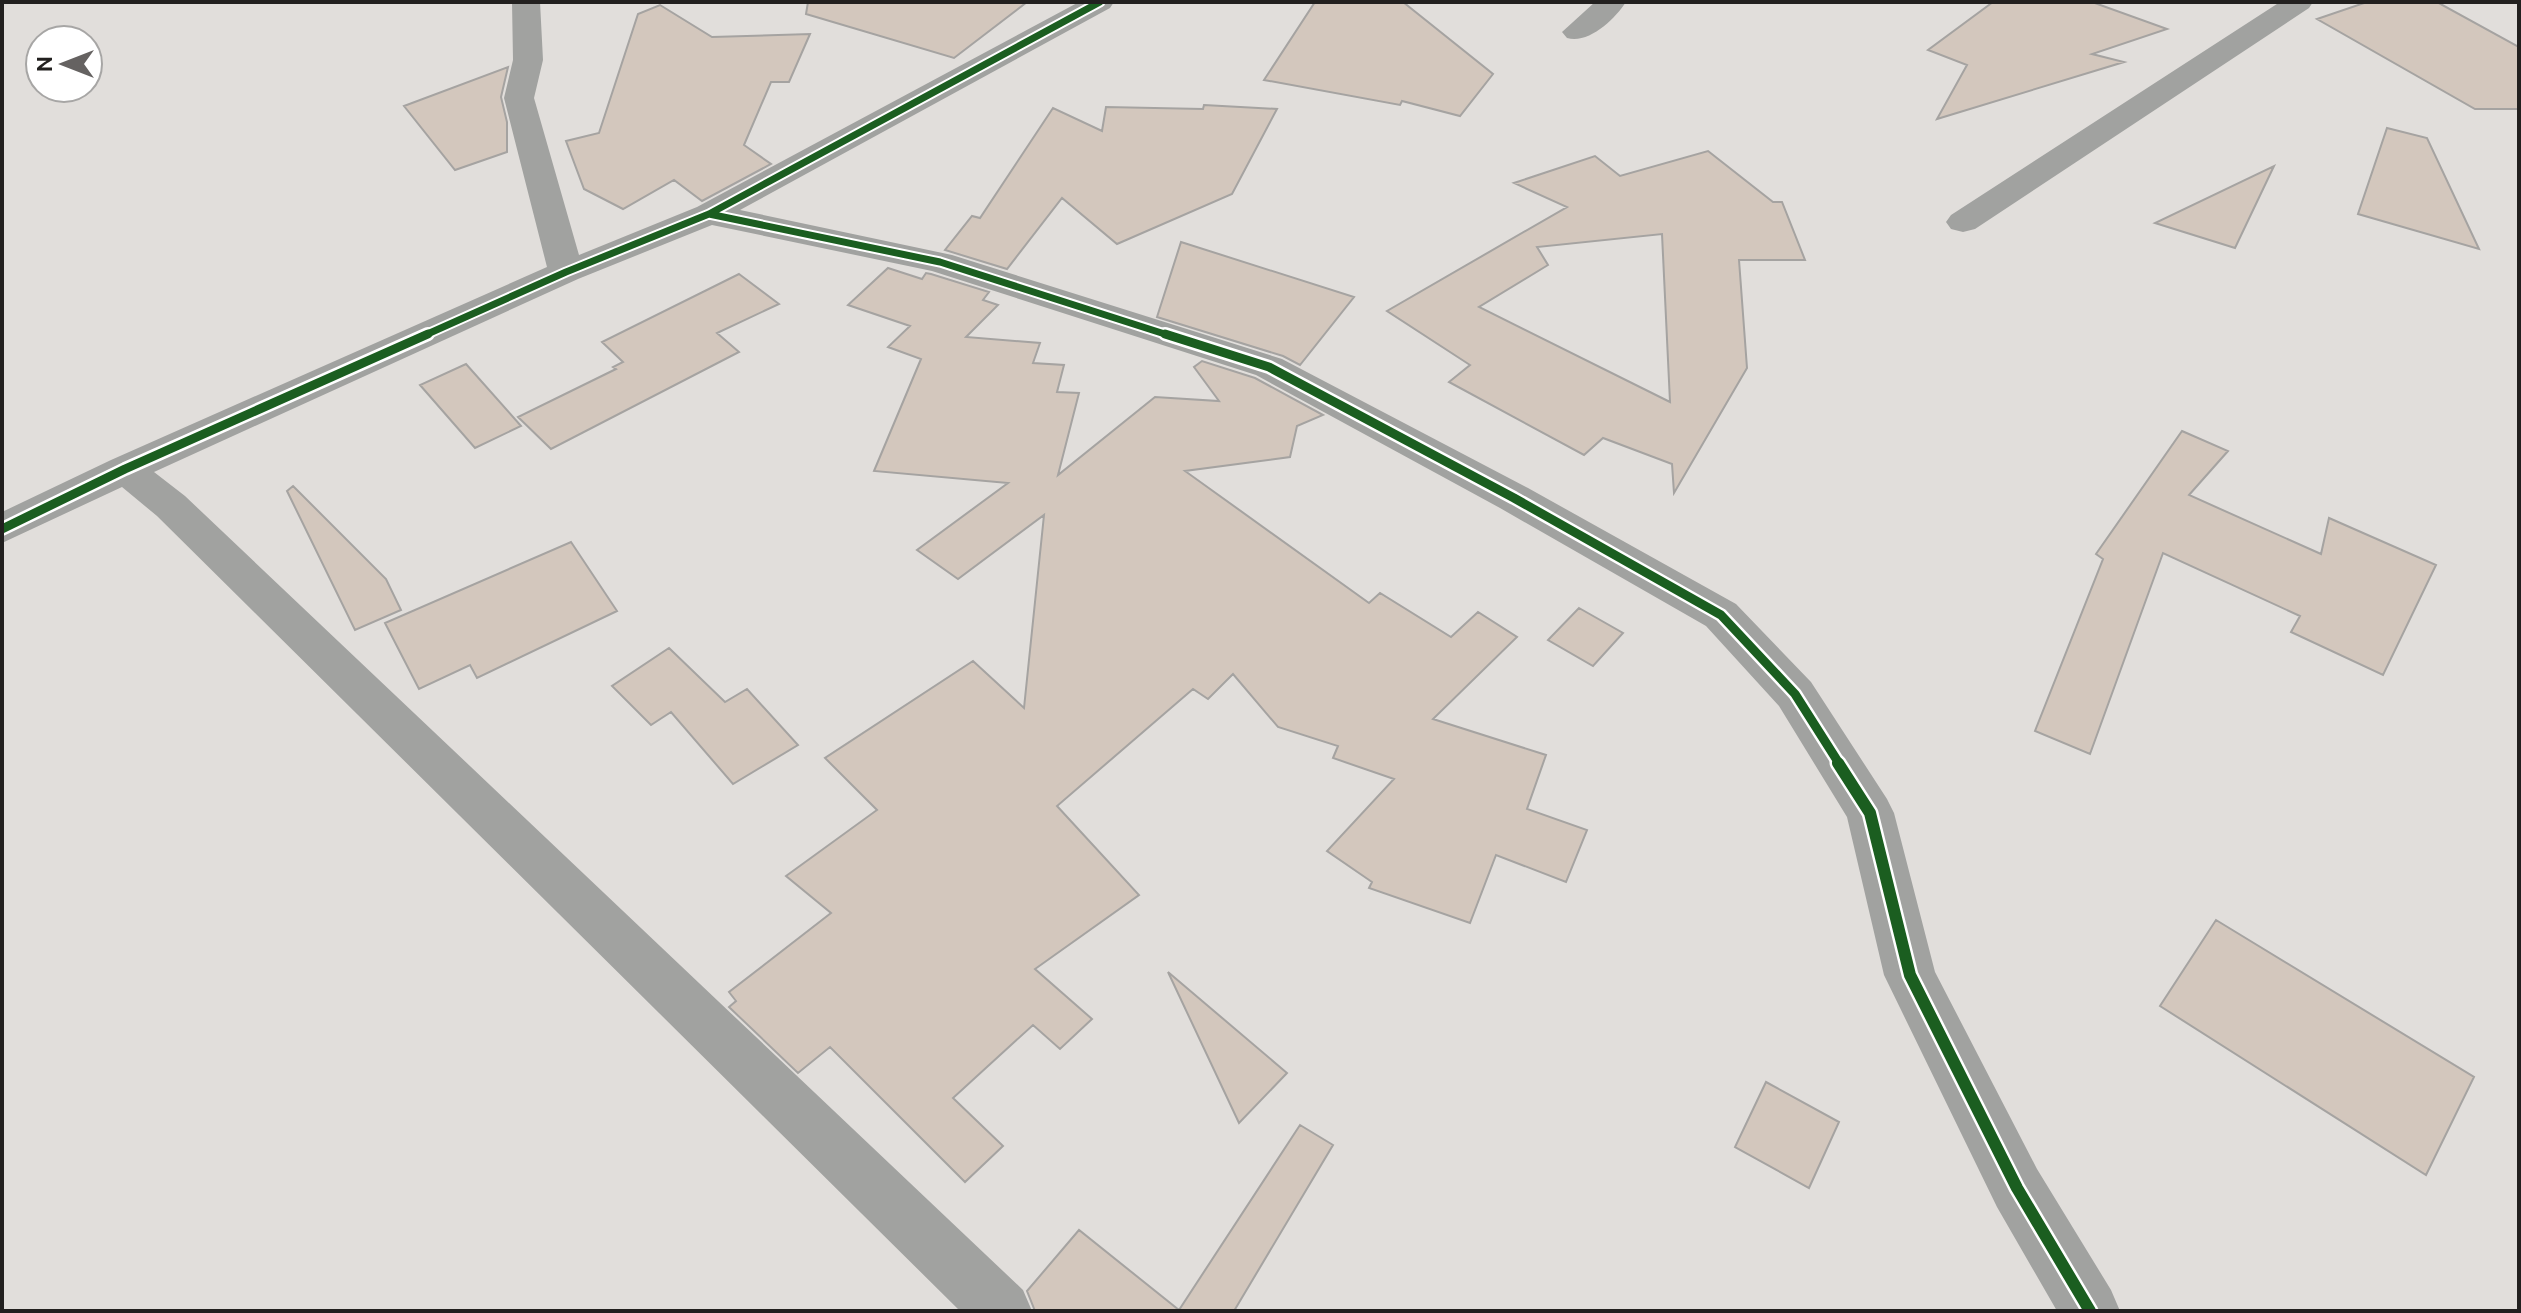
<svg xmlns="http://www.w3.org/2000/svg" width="2521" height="1313" viewBox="0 0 2521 1313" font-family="Ubuntu,sans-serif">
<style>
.building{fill:#d3c7bd;stroke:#a5a3a1;stroke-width:2;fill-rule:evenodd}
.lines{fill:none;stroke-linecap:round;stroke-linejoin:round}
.minor{fill:#a1a2a0;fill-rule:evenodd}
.cycleway-far2-casing{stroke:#fff;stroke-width:11}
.cycleway-far1-casing{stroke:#fff;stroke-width:14}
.cycleway-casing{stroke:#fff;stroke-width:17}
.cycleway-far2{stroke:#1b5e20;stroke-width:7}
.cycleway-far1{stroke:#1b5e20;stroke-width:9}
.cycleway{stroke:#1b5e20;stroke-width:12}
</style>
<rect width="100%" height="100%" fill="#e1dedb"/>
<path class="building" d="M 808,2 L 1027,2 L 954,58 L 806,14 Z
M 1315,2 L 1403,2 L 1493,74 L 1460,116 L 1402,101 L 1400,105 L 1264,80 Z
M 1993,2 L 2092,2 L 2167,29 L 2092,54 L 2124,62 L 1937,119 L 1967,65 L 1928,50 Z
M 2367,2 L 2437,2 L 2519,47 L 2519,109 L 2475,109 L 2317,19 Z
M 660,5 L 712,37 L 810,34 L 789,82 L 771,82 L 744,145 L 771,164 L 702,201 L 674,180 L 623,209 L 584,189 L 566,141 L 599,133 L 638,14 Z
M 508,67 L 501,97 L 507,122 L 507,152 L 455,170 L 404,106 Z
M 1204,105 L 1277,109 L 1232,194 L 1117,244 L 1062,198 L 1007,269 L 945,250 L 972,216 L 980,218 L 1053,108 L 1102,131 L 1106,107 L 1203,109 Z
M 2387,128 L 2427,138 L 2479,249 L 2358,214 Z
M 1708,151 L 1773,202 L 1782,202 L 1805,260 L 1739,260 L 1747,368 L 1674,493 L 1672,464 L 1603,438 L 1584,455 L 1449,382 L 1470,365 L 1387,311 L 1567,207 L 1514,183 L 1595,156 L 1620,176 ZM 1662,234 L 1670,402 L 1479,307 L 1548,265 L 1537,247 Z
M 2274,166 L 2235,248 L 2155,223 Z
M 1181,242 L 1354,297 L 1300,365 L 1283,356 L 1157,317 Z
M 888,268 L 922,279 L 926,273 L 931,274 L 989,292 L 983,300 L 998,305 L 966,337 L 1040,343 L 1033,363 L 1064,365 L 1057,392 L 1079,393 L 1058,475 L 1155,397 L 1219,401 L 1194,367 L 1202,361 L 1255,378 L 1323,415 L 1297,426 L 1290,457 L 1185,471 L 1369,603 L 1380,593 L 1451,637 L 1478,612 L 1517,637 L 1433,719 L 1546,755 L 1527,809 L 1587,830 L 1566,882 L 1496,855 L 1470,923 L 1369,888 L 1372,882 L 1327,851 L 1394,779 L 1333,758 L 1338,746 L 1278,727 L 1233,674 L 1208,699 L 1193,689 L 1057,806 L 1139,895 L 1035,969 L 1092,1019 L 1060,1049 L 1033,1025 L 953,1098 L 1003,1146 L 965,1182 L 830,1047 L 798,1073 L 729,1007 L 736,1001 L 729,992 L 831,913 L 786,876 L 877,810 L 825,758 L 973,661 L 1024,708 L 1044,515 L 958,579 L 917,550 L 1008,483 L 874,471 L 921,359 L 888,347 L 910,326 L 848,305 Z
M 739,274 L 779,304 L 717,333 L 739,352 L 551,449 L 518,417 L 616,369 L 613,367 L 623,362 L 602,342 Z
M 466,364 L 521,426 L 475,448 L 420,385 Z
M 2182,431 L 2228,451 L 2189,495 L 2321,554 L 2329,518 L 2436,565 L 2383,675 L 2291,632 L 2300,616 L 2163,553 L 2090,754 L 2035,731 L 2103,559 L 2096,554 Z
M 293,486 L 386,579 L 401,610 L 355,630 L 287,491 Z
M 571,542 L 617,611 L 477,678 L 470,665 L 419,689 L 385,623 Z
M 1579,608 L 1623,633 L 1593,666 L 1548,640 Z
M 669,648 L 725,702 L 747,689 L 798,745 L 733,784 L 671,712 L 651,725 L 612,686 Z
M 2216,920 L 2474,1077 L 2426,1175 L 2160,1006 Z
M 1168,972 L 1287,1073 L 1239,1123 Z
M 1766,1082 L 1839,1122 L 1809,1188 L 1735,1147 Z
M 1300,1125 L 1333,1145 L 1234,1311 L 1035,1311 L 1027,1291 L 1079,1230 L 1179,1310 Z"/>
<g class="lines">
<path class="minor" d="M 512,2 L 540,2 L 543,60 L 534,98 L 579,255 L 697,207 L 1079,2 L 1114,2 L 1110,8 L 740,210 L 952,255 L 1282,359 L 1528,488 L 1736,604 L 1811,682 L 1887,799 L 1894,813 L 1935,972 L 2037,1169 L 2111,1290 L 2120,1311 L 2057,1311 L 1997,1207 L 1884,975 L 1847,817 L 1779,706 L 1706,626 L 1500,508 L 1256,375 L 932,271 L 712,225 L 578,279 L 154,472 L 185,496 L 1023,1290 L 1032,1311 L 960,1311 L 157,516 L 122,487 L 2,543 L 2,512 L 111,460 L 547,267 L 504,98 L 513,60 Z
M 1595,2 L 1626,2 C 1614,20 1589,44 1567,38 L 1562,32 Z
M 2280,2 L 2313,2 L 2309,8 L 1975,229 L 1963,232 L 1951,229 L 1946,222 L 1951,215 Z"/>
<defs>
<path id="cycleway-far2" d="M 709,214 L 940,262 L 1171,336
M 423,336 L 566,272 L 709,214 L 1100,2"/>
<path id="cycleway-far1" d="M 1165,334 L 1269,367 L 1514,498 L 1721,615 L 1795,694 L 1840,765
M 2,529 L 125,469 L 428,334"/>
<path id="cycleway" d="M 1838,763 L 1870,813 L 1910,975 L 2017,1188 L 2090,1311"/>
</defs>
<use href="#cycleway-far2" class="cycleway-far2-casing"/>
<use href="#cycleway-far1" class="cycleway-far1-casing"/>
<use href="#cycleway" class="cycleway-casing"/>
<use href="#cycleway-far2" class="cycleway-far2"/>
<use href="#cycleway-far1" class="cycleway-far1"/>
<use href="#cycleway" class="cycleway"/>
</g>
<rect width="2521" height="1313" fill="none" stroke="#22201f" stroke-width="8"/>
<g transform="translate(64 64) rotate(270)"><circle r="38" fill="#ffffff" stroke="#a7a6a5" stroke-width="2"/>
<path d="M0-6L14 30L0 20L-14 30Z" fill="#656261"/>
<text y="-12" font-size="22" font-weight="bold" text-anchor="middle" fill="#22201f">N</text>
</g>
</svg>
